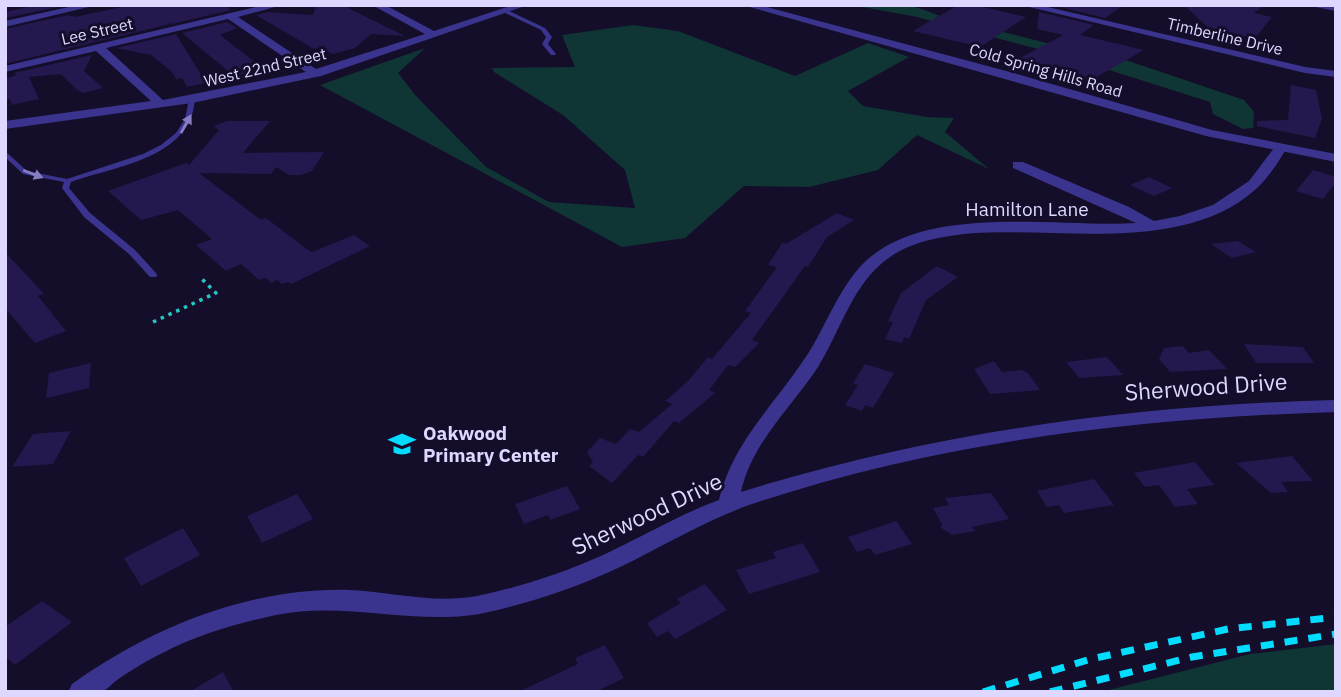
<svg xmlns="http://www.w3.org/2000/svg" width="1341" height="697" viewBox="0 0 1341 697" font-family="'IBM Plex Sans',sans-serif">
<style>
.green{fill:#103535}
.building{fill:#25184e}
.lines{fill:none;stroke-linecap:round;stroke-linejoin:round}
.path{stroke:#23c7c5;stroke-width:3.5;stroke-dasharray:3.5 5;stroke-linecap:butt}
.service{fill:#3b348e;fill-rule:evenodd}
.minor{fill:#3b348e;fill-rule:evenodd}
.tertiary{fill:#3b348e;fill-rule:evenodd}
.rail{stroke:#03dbff;stroke-width:7;stroke-dasharray:13 11;stroke-linecap:butt}
.oneway{fill:#847dc1}
.labels{text-anchor:middle;stroke-width:6;stroke-linejoin:round;paint-order:stroke}
.far-street-label{font-size:16px;fill:#ded7ff;stroke:#140e2b}
.street-label{font-size:19px;fill:#ded7ff;stroke:#140e2b}
.poi-label{font-size:19px;font-weight:bold;fill:#ded7ff;stroke:#140e2b;text-anchor:start}
.near-street-label{font-size:23px;fill:#ded7ff;stroke:#140e2b}
</style>
<rect width="100%" height="100%" fill="#140e2b"/>
<path class="green" d="M 852,5 L 906,5 L 922,9 L 940,16 L 1074,50 L 1105,53 L 1244,100 L 1254,112 L 1253,128 L 1243,129 L 1213,114 L 1210,102 L 1068,57 L 917,17 Z
M 633,25 L 678,31 L 795,76 L 868,43 L 909,57 L 848,91 L 863,106 L 927,117 L 954,118 L 945,132 L 989,169 L 917,135 L 878,170 L 809,187 L 744,186 L 685,238 L 622,247 L 320,85 L 425,48 L 398,73 L 416,96 L 486,167 L 549,202 L 635,208 L 625,170 L 563,115 L 494,72 L 492,68 L 575,67 L 562,35 Z
M 1336,644 L 1336,692 L 1101,692 L 1250,654 Z"/>
<path class="building" d="M 37,5 L 58,7 L 5,18 L 5,12 Z
M 131,5 L 224,5 L 231,10 L 172,24 L 168,21 L 170,24 L 8,63 L 5,58 L 5,29 L 68,15 L 75,17 Z
M 316,5 L 342,5 L 405,36 L 371,34 L 355,48 L 333,54 L 320,47 L 314,49 L 256,15 L 267,12 L 313,15 Z
M 958,5 L 983,7 L 1026,17 L 980,47 L 913,31 Z
M 1052,5 L 1124,5 L 1105,18 Z
M 1184,5 L 1265,5 L 1254,13 L 1272,17 L 1256,37 L 1216,35 Z
M 1039,12 L 1094,25 L 1080,35 L 1144,50 L 1093,79 L 1020,58 L 1063,35 L 1037,29 Z
M 227,22 L 237,28 L 220,35 L 264,69 L 234,76 L 182,33 Z
M 176,34 L 206,83 L 187,87 L 182,78 L 176,79 L 172,72 L 151,55 L 116,48 Z
M 92,55 L 84,71 L 103,88 L 84,93 L 77,90 L 61,74 L 29,77 L 39,99 L 12,105 L 10,99 L 5,100 L 5,79 L 16,75 L 14,73 Z
M 1291,85 L 1316,90 L 1322,119 L 1315,138 L 1257,126 L 1257,121 L 1288,120 Z
M 228,121 L 270,121 L 243,153 L 324,152 L 312,171 L 301,175 L 289,175 L 276,167 L 271,174 L 199,173 L 261,220 L 266,218 L 308,250 L 312,252 L 354,235 L 370,246 L 291,284 L 288,282 L 282,284 L 277,280 L 271,283 L 266,278 L 259,280 L 241,264 L 226,271 L 196,245 L 212,239 L 178,210 L 141,220 L 108,191 L 186,163 L 189,165 L 219,130 L 213,126 Z
M 1313,170 L 1336,177 L 1336,182 L 1323,199 L 1296,191 Z
M 1149,177 L 1172,188 L 1154,196 L 1130,185 Z
M 837,213 L 854,220 L 827,237 L 808,267 L 805,266 L 752,340 L 759,343 L 735,367 L 728,365 L 709,390 L 715,393 L 679,423 L 674,421 L 643,457 L 638,455 L 612,483 L 589,466 L 593,462 L 587,452 L 600,438 L 616,444 L 630,429 L 639,432 L 672,404 L 665,401 L 688,381 L 708,357 L 712,359 L 751,313 L 745,311 L 777,267 L 768,265 L 782,243 L 786,244 Z
M 1238,241 L 1256,252 L 1232,258 L 1211,244 Z
M 5,252 L 44,294 L 38,296 L 66,331 L 35,343 L 5,308 Z
M 937,266 L 958,277 L 926,300 L 909,339 L 904,337 L 902,343 L 885,339 L 893,322 L 888,321 L 901,293 Z
M 1244,344 L 1303,347 L 1314,363 L 1256,363 Z
M 1183,346 L 1189,353 L 1209,350 L 1227,369 L 1170,372 L 1159,359 L 1164,348 Z
M 1107,357 L 1123,375 L 1079,378 L 1066,362 Z
M 994,361 L 1002,372 L 1022,370 L 1028,373 L 1040,390 L 990,394 L 974,369 Z
M 91,363 L 89,388 L 46,398 L 49,373 Z
M 865,364 L 894,373 L 873,408 L 865,405 L 862,411 L 845,405 L 858,385 L 853,383 Z
M 71,431 L 53,464 L 12,467 L 33,434 Z
M 1292,456 L 1313,481 L 1281,482 L 1288,492 L 1271,493 L 1236,463 Z
M 1195,462 L 1214,485 L 1187,489 L 1198,504 L 1175,507 L 1159,485 L 1145,487 L 1134,473 Z
M 1094,479 L 1114,505 L 1064,513 L 1059,505 L 1047,507 L 1037,491 Z
M 567,486 L 580,509 L 550,520 L 548,515 L 524,524 L 515,504 Z
M 991,493 L 1009,519 L 972,527 L 975,531 L 952,535 L 941,528 L 942,524 L 933,508 L 949,505 L 945,498 Z
M 297,494 L 313,519 L 262,543 L 247,516 Z
M 896,521 L 912,544 L 875,555 L 870,548 L 857,552 L 848,537 Z
M 183,528 L 200,555 L 141,586 L 124,558 Z
M 803,543 L 820,572 L 749,594 L 736,570 L 776,558 L 773,552 Z
M 705,584 L 727,610 L 675,639 L 668,631 L 657,637 L 647,623 L 681,603 L 677,599 Z
M 42,601 L 72,622 L 15,665 L 5,656 L 5,627 Z
M 605,645 L 624,678 L 595,692 L 518,692 L 578,664 L 575,658 Z
M 223,672 L 234,692 L 189,692 Z"/>
<g class="lines">
<path class="path" d="M 153,322 L 216,293 L 201,278"/>
<path class="service" d="M 503,10 L 507,10 L 545,28 L 552,37 L 548,44 L 556,54 L 555,55 L 551,55 L 542,44 L 546,37 L 541,30 L 503,12 Z
M 192,97 L 195,99 C 194,106 193,114 190,120 C 171,161 109,168 71,182 L 69,188 L 90,213 L 135,250 L 156,273 L 157,275 L 156,277 L 150,277 L 129,254 L 84,217 L 62,188 L 64,182 L 23,174 L 5,157 L 5,151 L 27,171 L 67,179 L 143,154 L 161,145 L 176,133 L 185,119 L 189,99 Z"/>
<path class="minor" d="M 78,5 L 97,5 L 5,27 L 5,21 Z
M 264,5 L 282,5 L 238,17 L 316,69 L 425,34 L 372,5 L 385,5 L 434,31 L 513,5 L 528,5 L 321,76 L 192,103 L 5,129 L 5,121 L 151,101 L 96,51 L 5,72 L 5,66 ZM 228,19 L 306,72 L 163,100 L 106,48 Z
M 1021,5 L 1039,5 L 1305,67 L 1336,71 L 1336,77 L 1305,73 Z
M 1305,5 L 1336,5 L 1336,11 Z
M 1279,147 L 1285,151 C 1277,164 1268,178 1256,189 C 1185,253 1063,228 975,233 C 942,236 907,241 881,264 C 851,290 839,333 818,367 C 791,408 752,442 741,492 C 934,432 1135,405 1336,400 L 1336,412 C 1141,418 941,441 755,503 C 707,519 664,546 618,568 C 578,587 535,601 493,611 C 421,629 349,600 276,615 C 243,622 211,631 181,644 C 159,654 137,666 117,680 C 113,683 107,690 101,692 C 93,695 78,692 68,692 L 72,684 C 152,627 250,587 350,590 C 392,592 434,604 477,596 C 520,587 563,573 603,555 C 642,537 678,515 719,500 C 732,445 770,409 801,364 C 823,334 834,297 859,268 C 918,201 1056,228 1136,223 L 1013,168 L 1013,162 L 1023,162 L 1129,207 L 1154,221 L 1180,216 L 1213,205 L 1249,181 L 1274,148 Z"/>
<path class="tertiary" d="M 743,5 L 759,5 L 1010,72 L 1212,130 L 1336,154 L 1336,162 L 1206,136 Z"/>
<path class="rail" d="M 983,692 L 1091,659 L 1228,629 L 1336,617
M 1050,692 L 1192,657 L 1336,634"/>
</g>
<defs><path id="oneway-solid" d="M-6-.8H1V-3.2L6.5 0L1 3.2V.8H-6Z" transform="scale(1.75)"/></defs>
<g class="oneway">
<use href="#oneway-solid" transform="translate(186 124) rotate(-61)"/>
<use href="#oneway-solid" transform="translate(33 174) rotate(21)"/>
</g>
<defs>
<symbol id="school-bare" viewBox="-9 -9 18 18"><path d="M0-5L7-2L0 1L-7-2ZM-4 1L0 2.5L4 1V4Q0 6-4 4Z" fill="#03dbff" stroke="#140e2b" stroke-width="2.5" paint-order="stroke"/></symbol>
</defs>
<g fill-rule="evenodd">
<use href="#school-bare" x="383" y="425" width="38" height="38"/>
</g>
<g class="labels">
<g class="far-street-label">
<text transform="translate(97 31) rotate(-13)" y="6">Lee Street</text>
<text transform="translate(1225 36) rotate(13)" y="6">Timberline Drive</text>
<text transform="translate(265 67) rotate(-13)" y="6">West 22nd Street</text>
<text transform="translate(1046 70) rotate(16)" y="6">Cold Spring Hills Road</text>
</g>
<g class="street-label">
<text x="1027" y="216">Hamilton Lane</text>
</g>
<g class="poi-label">
<text x="423" y="440">Oakwood<tspan x="423" dy="22">Primary Center</tspan></text>
</g>
<g class="near-street-label">
<text transform="translate(1206 387) rotate(-4)" y="8">Sherwood Drive</text>
<text transform="translate(647 514) rotate(-25)" y="8">Sherwood Drive</text>
</g>
</g>
<rect width="1341" height="697" fill="none" stroke="#ded7ff" stroke-width="14"/>
</svg>
